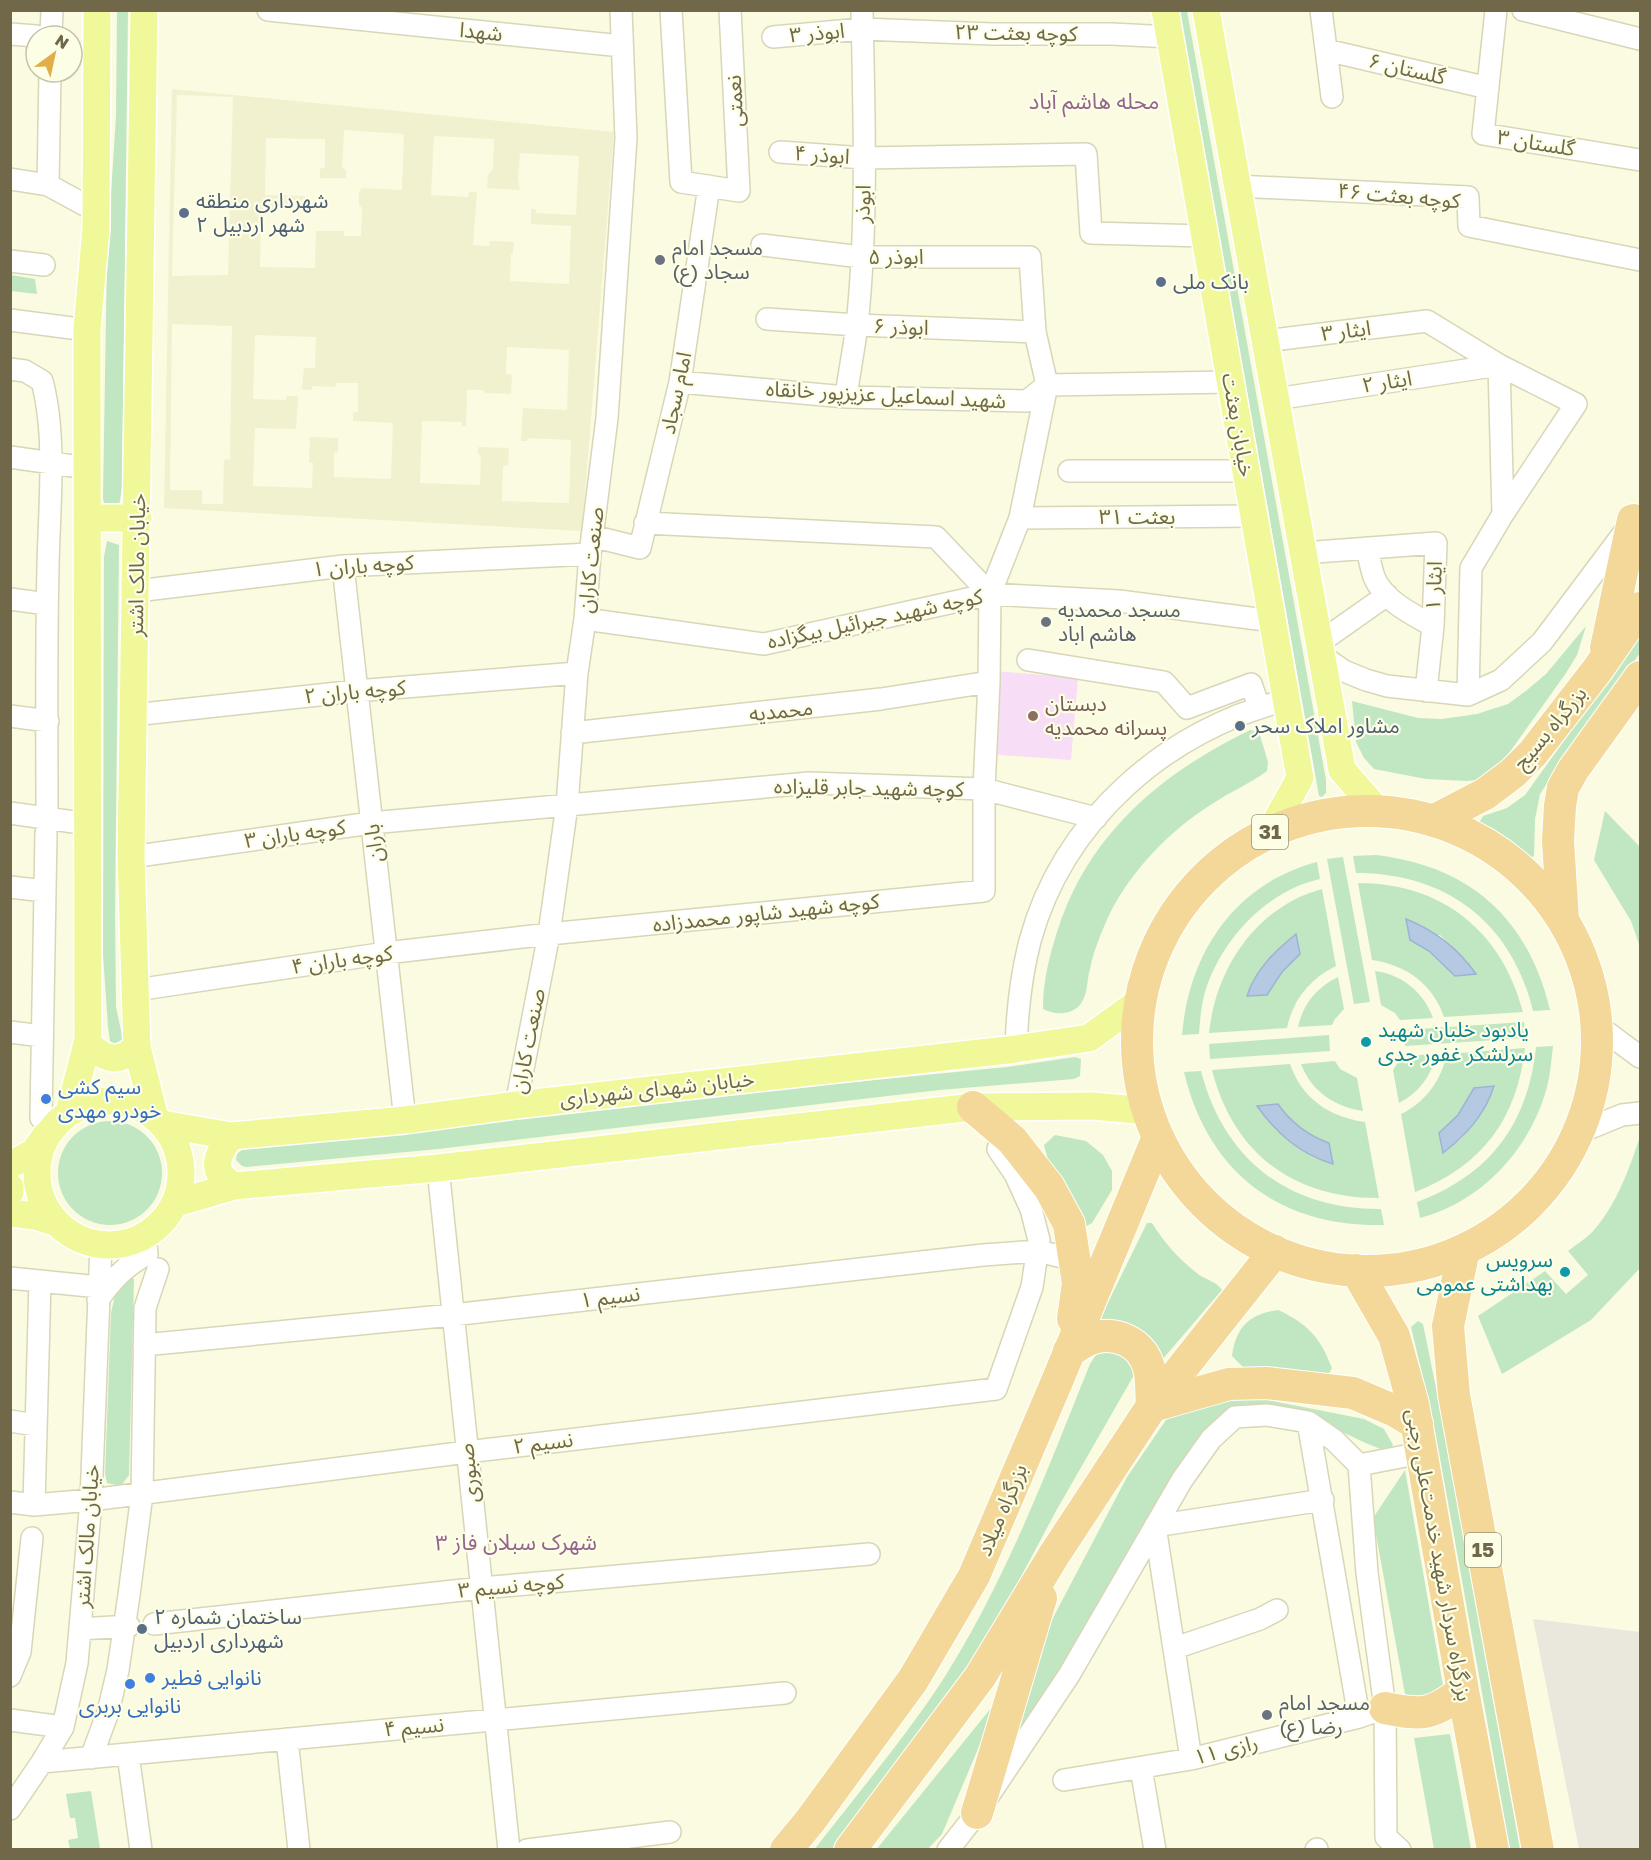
<svg xmlns="http://www.w3.org/2000/svg" width="1651" height="1860" viewBox="0 0 1651 1860" font-family="'Golos Text','Noto Sans Arabic',sans-serif">
<style>
.residential{fill:#f2f1cf;fill-rule:evenodd}
.industrial{fill:#eae8dc}
.education{fill:#f7ddf5}
.green{fill:#c0e7c1;fill-rule:evenodd}
.water{fill:#b6c9e3;stroke:#9db3d4;stroke-width:1.5}
.lines{fill:none;stroke-linecap:round;stroke-linejoin:round}
.minor-casing{stroke:#d9d6b8;stroke-width:24}
.major-casing{stroke:#fff;stroke-width:30}
.highway-casing{stroke:#fff;stroke-width:34}
.minor{stroke:#fff;stroke-width:21}
.major{stroke:#f1f89a;stroke-width:27}
.highway{stroke:#f3d899;stroke-width:32}
.service-dot{fill:#5c6f8a;stroke:#fdfee6;stroke-width:2}
.worship-dot{fill:#6b7280;stroke:#fdfee6;stroke-width:2}
.education-dot{fill:#8d6e63;stroke:#fdfee6;stroke-width:2}
.culture-dot{fill:#0f9aa8;stroke:#fdfee6;stroke-width:2}
.shop-dot{fill:#3f7fe0;stroke:#fdfee6;stroke-width:2}
.labels{text-anchor:middle;stroke-width:4.5;stroke-linejoin:round;paint-order:stroke}
.shield{fill:#fdfee6;stroke:#9a9578;stroke-width:1.5}
.shield-label{font-size:20px;font-weight:bold;fill:#706849}
.street-label{font-size:21px;fill:#706849;stroke:#fdfee6}
.service-label{font-size:21px;fill:#4e5e75;stroke:#fdfee6;text-anchor:start}
.worship-label{font-size:21px;fill:#5b616d;stroke:#fdfee6;text-anchor:start}
.education-label{font-size:21px;fill:#785e54;stroke:#fdfee6;text-anchor:start}
.culture-label{font-size:21px;fill:#0d838f;stroke:#fdfee6;text-anchor:start}
.shop-label{font-size:21px;fill:#366cbe;stroke:#fdfee6;text-anchor:start}
.neighbourhood-label{font-size:22px;fill:#94648f;stroke:#fdfee6}
</style>
<rect width="100%" height="100%" fill="#fafbe0"/>
<path class="residential" d="M 172,89 L 614,132 L 582,531 L 164,508 ZM 177,95 L 233,97 L 228,275 L 172,276 ZM 344,130 L 404,134 L 402,190 L 362,188 L 359,192 L 359,205 L 362,208 L 361,236 L 344,236 L 344,231 L 316,231 L 315,268 L 260,267 L 261,209 L 304,210 L 305,196 L 265,195 L 266,138 L 325,139 L 325,167 L 320,169 L 320,178 L 346,178 L 346,170 L 342,168 ZM 434,136 L 494,139 L 493,169 L 488,175 L 487,188 L 520,190 L 518,179 L 520,153 L 579,156 L 576,215 L 536,213 L 536,209 L 531,209 L 531,224 L 571,226 L 569,284 L 510,281 L 511,254 L 513,254 L 514,242 L 490,241 L 489,246 L 473,245 L 477,192 L 469,192 L 468,197 L 431,195 ZM 172,324 L 232,326 L 230,459 L 224,460 L 223,504 L 202,504 L 202,490 L 170,490 ZM 255,335 L 316,337 L 315,368 L 304,368 L 302,389 L 312,390 L 312,386 L 335,387 L 336,383 L 358,383 L 358,412 L 353,412 L 353,421 L 393,423 L 391,479 L 334,477 L 334,453 L 338,452 L 338,438 L 310,437 L 309,462 L 313,463 L 312,488 L 253,486 L 255,428 L 296,429 L 298,396 L 287,396 L 286,400 L 253,399 ZM 507,347 L 569,350 L 567,410 L 523,408 L 521,441 L 527,441 L 528,438 L 571,440 L 569,503 L 502,501 L 503,466 L 508,465 L 509,448 L 478,447 L 478,454 L 481,456 L 480,485 L 420,483 L 422,421 L 462,422 L 462,426 L 466,426 L 467,390 L 483,390 L 485,393 L 511,394 L 512,375 L 506,374 Z"/>
<path class="industrial" d="M 1533,1619 L 1640,1632 L 1640,1849 L 1579,1849 Z"/>
<path class="education" d="M 995,671 L 1078,678 L 1071,760 L 988,754 Z"/>
<path class="green" d="M 117,11 L 128,11 L 122,488 L 119,506 L 109,508 L 104,503 L 103,498 L 107,255 L 116,116 Z
M 1179,11 L 1187,11 L 1326,780 L 1326,793 L 1322,797 L 1319,796 Z
M 11,275 L 35,279 L 37,294 L 11,291 Z
M 107,541 L 119,545 L 115,917 L 116,1007 L 124,1045 L 111,1048 L 108,1027 L 103,955 L 104,557 Z
M 1586,626 L 1577,655 L 1566,673 L 1504,760 L 1491,773 L 1478,780 L 1467,781 L 1426,779 L 1374,769 L 1364,758 L 1356,742 L 1352,701 L 1418,718 L 1442,719 L 1477,714 L 1508,704 L 1527,690 L 1546,674 Z
M 1640,635 L 1640,653 L 1561,762 L 1540,794 L 1535,819 L 1534,856 L 1530,858 L 1521,849 L 1479,823 L 1483,816 L 1507,808 L 1525,795 Z
M 1250,730 L 1259,732 L 1268,762 L 1267,771 C 1249,784 1230,792 1212,804 C 1170,830 1132,870 1110,913 C 1102,931 1094,949 1090,969 C 1087,978 1088,991 1083,1000 C 1076,1015 1056,1016 1043,1009 C 1043,982 1049,957 1057,932 C 1088,834 1160,774 1250,730 Z
M 1605,811 L 1640,847 L 1640,947 L 1631,921 L 1594,860 Z
M 1376,855 C 1470,866 1528,918 1550,1010 L 1533,1011 C 1512,923 1447,873 1356,873 L 1353,856 Z
M 1343,857 L 1370,1002 L 1354,1004 L 1327,859 Z
M 1317,862 L 1320,879 C 1266,891 1221,940 1205,992 C 1201,1006 1200,1020 1199,1034 L 1182,1035 C 1189,953 1234,884 1317,862 Z
M 1358,883 C 1442,883 1502,931 1523,1012 L 1444,1017 C 1433,984 1406,965 1372,960 ZM 1440,935 L 1468,962 L 1455,976 L 1429,951 L 1410,940 Z
M 1322,889 L 1336,966 C 1310,979 1293,999 1287,1028 L 1209,1033 C 1216,968 1256,907 1322,889 Z
M 1375,971 C 1401,974 1424,992 1433,1018 L 1400,1020 L 1395,1013 L 1381,1005 Z
M 1338,977 L 1344,1009 L 1335,1019 L 1332,1025 L 1298,1027 C 1303,1004 1317,987 1338,977 Z
M 1524,1022 L 1525,1038 L 1405,1046 L 1404,1030 Z
M 1329,1035 L 1330,1051 L 1210,1059 L 1209,1044 Z
M 1553,1046 C 1551,1063 1550,1080 1544,1097 C 1526,1153 1479,1203 1420,1218 L 1417,1202 C 1490,1175 1528,1124 1536,1047 Z
M 1525,1048 C 1517,1119 1482,1166 1415,1192 L 1401,1114 C 1426,1102 1441,1080 1447,1054 ZM 1493,1087 L 1482,1114 L 1459,1141 L 1439,1133 L 1458,1115 L 1474,1088 Z
M 1436,1054 C 1432,1076 1418,1093 1399,1103 L 1393,1070 L 1402,1056 Z
M 1075,1057 L 1081,1059 L 1080,1076 L 1074,1079 L 939,1090 L 438,1149 L 246,1167 L 242,1166 L 236,1160 L 237,1154 L 244,1148 L 669,1100 L 1007,1067 Z
M 1335,1061 L 1340,1069 L 1357,1078 L 1363,1111 C 1335,1107 1311,1091 1301,1064 Z
M 1290,1064 C 1302,1099 1330,1117 1365,1122 L 1379,1198 C 1294,1199 1233,1153 1212,1070 ZM 1278,1104 C 1290,1122 1309,1135 1329,1143 L 1333,1164 L 1311,1156 L 1280,1134 Z
M 1201,1071 C 1224,1160 1289,1210 1381,1209 L 1384,1225 C 1281,1228 1208,1173 1184,1072 Z
M58 1173a52 52 0 1 1 104 0a52 52 0 1 1-104 0Z
M 1055,1135 L 1086,1141 L 1103,1155 L 1112,1171 L 1112,1190 L 1092,1223 L 1083,1228 L 1051,1171 L 1044,1145 Z
M 1640,1137 L 1640,1268 L 1591,1320 L 1502,1374 L 1478,1316 L 1545,1271 L 1566,1294 L 1588,1275 L 1568,1251 C 1576,1245 1587,1238 1594,1230 C 1617,1204 1629,1169 1640,1137 Z
M 1147,1223 L 1152,1223 C 1166,1245 1178,1258 1198,1274 C 1206,1280 1216,1281 1222,1290 L 1161,1361 L 1095,1329 Z
M 125,1275 L 134,1279 L 129,1475 L 121,1486 L 107,1483 L 105,1474 L 111,1313 L 118,1282 Z
M 1278,1310 C 1308,1324 1320,1337 1332,1368 L 1328,1375 L 1284,1379 L 1243,1367 L 1232,1356 C 1236,1327 1249,1314 1278,1310 Z
M 1418,1321 L 1423,1324 L 1436,1388 L 1520,1849 L 1510,1849 L 1451,1519 L 1433,1420 L 1411,1327 Z
M 1107,1346 L 1135,1361 L 1134,1375 L 1056,1511 L 1005,1607 L 956,1685 L 843,1837 L 832,1849 L 814,1850 C 858,1793 905,1738 944,1678 C 1006,1580 1047,1471 1090,1364 L 1098,1352 Z
M 1237,1394 L 1364,1419 L 1384,1429 L 1393,1445 L 1388,1452 L 1368,1444 L 1305,1415 L 1228,1412 L 1181,1462 L 1112,1589 L 1001,1768 L 1044,1635 L 1127,1477 L 1166,1420 L 1202,1402 Z
M 1405,1470 L 1445,1697 L 1407,1705 L 1373,1518 Z
M 1000,1697 L 942,1834 L 928,1849 L 876,1850 Z
M 1450,1734 L 1471,1849 L 1434,1849 L 1414,1738 Z
M 91,1791 L 100,1849 L 70,1849 L 68,1840 L 78,1838 L 75,1818 L 70,1818 L 66,1794 Z"/>
<path class="water" d="M 1406,919 C 1436,931 1458,948 1476,974 L 1455,976 L 1429,951 L 1410,940 Z
M 1296,934 L 1300,954 L 1282,972 L 1267,995 L 1247,996 C 1255,970 1275,951 1296,934 Z
M 1494,1086 C 1485,1115 1466,1135 1443,1153 L 1439,1133 L 1458,1115 L 1474,1088 Z
M 1278,1104 C 1290,1122 1309,1136 1329,1143 L 1333,1164 C 1300,1154 1277,1134 1257,1106 Z"/>
<g class="lines">
<defs>
<path id="minor" d="M 268,10 L 622,46
M 671,10 L 681,182 L 739,191 L 730,10
M 1321,10 L 1332,97
M 1496,10 L 1483,134 L 1640,160
M 1523,10 L 1640,39
M 10,34 L 36,36
M 51,36 L 52,10
M 773,37 L 862,29 L 992,34 L 1112,34 L 1170,37
M 1326,50 L 1488,88
M 780,152 L 864,158 L 1086,154 L 1091,233 L 1205,236
M 10,179 L 48,185 L 96,211
M 48,185 L 50,72
M 1237,186 L 1468,197 L 1469,226 L 1640,260
M 10,261 L 44,265
M 767,319 L 857,325 L 1035,332
M 10,320 L 87,330
M 1265,341 L 1427,321 L 1499,365 L 1576,404 L 1503,514 L 1471,568 L 1468,695
M 10,369 L 25,371 L 42,381 C 57,437 49,509 48,567 C 46,651 47,734 47,818
M 680,382 L 846,397 L 1027,401 L 1047,385 L 1231,382
M 846,397 C 849,373 854,349 857,325 C 868,221 864,115 862,10
M 1276,399 L 1499,365 L 1503,514
M 10,457 L 87,468
M 1069,471 L 1246,471
M 1020,518 L 1254,516
M 645,523 L 936,537 L 990,594
M 592,536 L 640,548 L 680,382 L 709,186
M 1367,548 C 1369,558 1371,568 1374,577 C 1384,601 1412,614 1433,626
M 1303,553 L 1436,543 L 1433,626 L 1426,691
M 343,566 L 405,1120
M 137,591 L 343,566 L 590,554
M 10,599 L 47,604
M 585,619 L 764,644 L 990,594 L 1119,601 L 1273,621
M 1319,643 L 1387,595
M 1321,655 L 1344,671 L 1366,680 L 1387,686 L 1468,695 L 1501,680 L 1542,642 L 1626,530
M 1028,660 L 1164,682 L 1187,708 L 1251,684 L 1259,707
M 133,715 L 356,691 L 577,673
M 10,716 L 48,721
M 572,733 L 881,699 L 989,682
M 10,813 L 88,824
M 131,857 L 371,823 L 809,783 L 984,789 L 1096,818
M 10,887 L 45,891
M 136,990 L 386,953 L 549,934 L 984,891 L 984,789 L 989,682 L 990,594 L 1020,518 L 1047,385 L 1035,332 L 1030,257 L 861,257 L 762,245
M 1597,1025 L 1640,1057
M 10,1032 L 42,1036
M 1016,1049 C 1017,1012 1021,976 1030,941 C 1063,820 1167,729 1287,700
M 516,1105 L 549,934 L 567,805 L 577,673 L 585,619 L 590,554 L 607,418 L 626,138 L 621,10
M 41,1118 L 46,833
M 1578,1133 L 1622,1115 L 1640,1113
M 438,1168 L 509,1850
M 10,1278 L 99,1287
M 98,1300 C 112,1280 125,1266 147,1254 L 145,1236
M 144,1345 L 452,1315 L 983,1255 L 1038,1251 L 1075,1260
M 10,1421 L 36,1425
M 1308,1422 L 1359,1717
M 1359,1465 L 1421,1453
M 10,1502 L 34,1505 L 91,1500 L 467,1452 L 996,1389 L 1032,1287 L 1039,1240 L 1031,1209 L 1015,1174 L 998,1149
M 34,1505 L 40,1281
M 154,1624 L 481,1588 L 869,1554
M 80,1629 L 129,1626
M 1175,1648 L 1260,1619 L 1277,1610
M 10,1676 L 20,1652 L 32,1538
M 10,1720 L 63,1727
M 287,1739 L 299,1850
M 128,1754 L 141,1850
M 91,1758 L 108,1712 L 118,1670 L 129,1595 L 142,1494 L 145,1308 L 158,1269
M 1191,1759 L 1155,1526 L 1323,1500
M 42,1762 L 785,1693
M 1141,1768 L 1155,1850
M 1064,1780 L 1191,1759 L 1359,1717 L 1385,1708
M 10,1809 L 42,1762 L 63,1727 L 77,1663 L 91,1500 L 101,1245
M 527,1850 L 670,1832
M 948,1850 L 977,1813 L 1069,1675 L 1182,1480 L 1211,1439 L 1235,1417 L 1267,1415 L 1308,1422 L 1334,1440 L 1359,1465 L 1367,1573 L 1385,1708 L 1386,1837 L 1400,1850
M 1316,1850 L 1317,1849"/>
<path id="major" d="M 144,10 L 131,857 L 137,1047 L 155,1118
M 1165,10 L 1300,778 L 1270,832
M 1206,10 L 1342,770 L 1378,811
M 87,518 L 138,518
M 88,1044 C 106,1060 118,1064 137,1047
M37 1173a72 72 0 1 1 144 0a72 72 0 1 1-144 0Z
M 69,1113 L 88,1040 L 87,330 L 96,228 L 97,10
M 162,1124 L 231,1136 L 405,1120 L 516,1105 L 1016,1049 L 1089,1038 L 1140,1001
M 231,1136 C 216,1156 209,1171 234,1186
M 10,1165 L 34,1152 L 46,1135
M 10,1187 L 10,1192
M 176,1203 L 234,1186 L 438,1168 L 973,1107 L 1093,1106 L 1148,1111
M 10,1213 L 35,1216 L 57,1223"/>
<path id="highway" d="M 1606,648 L 1633,520
M1137 1041a230 230 0 1 1 460 0a230 230 0 1 1-460 0Z
M 1433,821 L 1485,794 L 1513,773 L 1533,753 L 1598,669 L 1640,608
M 1563,920 L 1558,841 L 1560,806 L 1563,788 L 1573,770 L 1640,677
M 973,1107 L 1012,1140 L 1049,1187 L 1069,1224 L 1078,1283 L 1073,1319
M 1464,1250 L 1448,1326 L 1454,1395 L 1538,1850
M 1356,1270 L 1394,1336 L 1413,1404 L 1463,1691 L 1493,1850
M 1069,1351 C 1076,1347 1083,1342 1090,1339 C 1115,1330 1142,1342 1149,1368 C 1152,1381 1151,1394 1152,1406
M 1152,1406 L 1229,1384 L 1266,1383 L 1353,1393 L 1395,1411 L 1417,1424
M 1385,1708 C 1423,1716 1432,1715 1463,1691
M 977,1813 L 1041,1598
M 786,1850 L 810,1821 L 913,1680 L 974,1576 L 1058,1379 L 1158,1137
M 850,1850 L 980,1677 L 1054,1555 L 1152,1406 L 1275,1251"/>
</defs>
<use href="#minor" class="minor-casing"/>
<use href="#major" class="major-casing"/>
<use href="#highway" class="highway-casing"/>
<use href="#minor" class="minor"/>
<use href="#major" class="major"/>
<use href="#highway" class="highway"/>
</g>
<g class="service-dot">
<circle cx="184" cy="213" r="6"/>
<circle cx="1161" cy="282" r="6"/>
<circle cx="1240" cy="726" r="6"/>
<circle cx="142" cy="1629" r="6"/>
</g>
<g class="worship-dot">
<circle cx="660" cy="260" r="6"/>
<circle cx="1046" cy="622" r="6"/>
<circle cx="1267" cy="1715" r="6"/>
</g>
<circle class="education-dot" cx="1033" cy="716" r="6"/>
<g class="culture-dot">
<circle cx="1366" cy="1042" r="6"/>
<circle cx="1565" cy="1272" r="6"/>
</g>
<g class="shop-dot">
<circle cx="46" cy="1099" r="6"/>
<circle cx="150" cy="1678" r="6"/>
<circle cx="130" cy="1684" r="6"/>
</g>
<g class="labels">
<g class="shield">
<rect x="1252" y="815" width="36" height="34" rx="4.5"/>
<rect x="1465" y="1533" width="36" height="34" rx="4.5"/>
</g>
<g class="shield-label">
<text x="1270" y="839">31</text>
<text x="1483" y="1557">15</text>
</g>
<g class="street-label">
<text transform="translate(481 32) rotate(6)" y="7">شهدا</text>
<text transform="translate(817 33) rotate(-5)" y="7">ابوذر ۳</text>
<text transform="translate(1016 33) rotate(1)" y="7">کوچه بعثت ۲۳</text>
<text transform="translate(1407 69) rotate(13)" y="7">گلستان ۶</text>
<text transform="translate(735 101) rotate(-93)" y="7">نعمتی</text>
<text transform="translate(1536 143) rotate(9)" y="7">گلستان ۳</text>
<text transform="translate(822 155) rotate(4)" y="7">ابوذر ۴</text>
<text transform="translate(1399 196) rotate(5)" y="7">کوچه بعثت ۴۶</text>
<text transform="translate(863 204) rotate(-88)" y="7">ابوذر</text>
<text x="896" y="264">ابوذر ۵</text>
<text transform="translate(901 327) rotate(2)" y="7">ابوذر ۶</text>
<text transform="translate(1346 331) rotate(-7)" y="7">ایثار ۳</text>
<text transform="translate(1387 382) rotate(-9)" y="7">ایثار ۲</text>
<text transform="translate(676 393) rotate(-78)" y="7">امام سجاد</text>
<text transform="translate(886 395) rotate(3)" y="7">شهید اسماعیل عزیزپور خانقاه</text>
<text transform="translate(1238 425) rotate(80)" y="7">خیابان بعثت</text>
<text x="1137" y="524">بعثت ۳۱</text>
<text transform="translate(591 560) rotate(-84)" y="7">صنعت کاران</text>
<text transform="translate(137 565) rotate(-89)" y="7">خیابان مالک اشتر</text>
<text transform="translate(363 566) rotate(-4)" y="7">کوچه باران ۱</text>
<text transform="translate(1434 586) rotate(-88)" y="7">ایثار ۱</text>
<text transform="translate(875 619) rotate(-12)" y="7">کوچه شهید جبرائیل بیگزاده</text>
<text transform="translate(355 692) rotate(-5)" y="7">کوچه باران ۲</text>
<text transform="translate(781 711) rotate(-6)" y="7">محمدیه</text>
<text transform="translate(1550 728) rotate(-50)" y="7">بزرگراه بسیج</text>
<text transform="translate(869 788) rotate(1)" y="7">کوچه شهید جابر قلیزاده</text>
<text transform="translate(295 834) rotate(-8)" y="7">کوچه باران ۳</text>
<text transform="translate(374 843) rotate(-97)" y="7">باران</text>
<text transform="translate(766 913) rotate(-6)" y="7">کوچه شهید شاپور محمدزاده</text>
<text transform="translate(342 960) rotate(-8)" y="7">کوچه باران ۴</text>
<text transform="translate(528 1041) rotate(-79)" y="7">صنعت کاران</text>
<text transform="translate(657 1089) rotate(-6)" y="7">خیابان شهدای شهرداری</text>
<text transform="translate(610 1297) rotate(-7)" y="7">نسیم ۱</text>
<text transform="translate(543 1443) rotate(-7)" y="7">نسیم ۲</text>
<text transform="translate(469 1473) rotate(-96)" y="7">صبوری</text>
<text transform="translate(1002 1510) rotate(-67)" y="7">بزرگراه میلاد</text>
<text transform="translate(87 1536) rotate(-86)" y="7">خیابان مالک اشتر</text>
<text transform="translate(1439 1555) rotate(80)" y="7">بزرگراه سردار شهید خدمت‌علی رجبی</text>
<text transform="translate(511 1586) rotate(-5)" y="7">کوچه نسیم ۳</text>
<text transform="translate(414 1727) rotate(-5)" y="7">نسیم ۴</text>
<text transform="translate(1226 1750) rotate(-14)" y="7">رازی ۱۱</text>
</g>
<g class="service-label">
<text x="196" y="208">شهرداری منطقه<tspan x="196" dy="24">۲ شهر اردبیل</tspan></text>
<text x="1173" y="289">بانک ملی</text>
<text x="1252" y="733">مشاور املاک سحر</text>
<text x="154" y="1624">ساختمان شماره ۲<tspan x="154" dy="24">شهرداری اردبیل</tspan></text>
</g>
<g class="worship-label">
<text x="672" y="255">مسجد امام<tspan x="672" dy="24">سجاد (ع)</tspan></text>
<text x="1058" y="617">مسجد محمدیه<tspan x="1058" dy="24">هاشم اباد</tspan></text>
<text x="1279" y="1710">مسجد امام<tspan x="1279" dy="24">رضا (ع)</tspan></text>
</g>
<g class="education-label">
<text x="1045" y="711">دبستان<tspan x="1045" dy="24">پسرانه محمدیه</tspan></text>
</g>
<g class="culture-label">
<text x="1378" y="1037">یادبود خلبان شهید<tspan x="1378" dy="24">سرلشکر غفور جدی</tspan></text>
<text x="1553" y="1267" text-anchor="end">سرویس<tspan x="1553" dy="24">بهداشتی عمومی</tspan></text>
</g>
<g class="shop-label">
<text x="58" y="1094">سیم کشی<tspan x="58" dy="24">خودرو مهدی</tspan></text>
<text x="162" y="1685">نانوایی فطیر</text>
<text x="130" y="1713" text-anchor="middle">نانوایی بربری</text>
</g>
<g class="neighbourhood-label">
<text x="1094" y="109">محله هاشم آباد</text>
<text x="516" y="1550">شهرک سبلان فاز ۳</text>
</g>
</g>
<rect width="1651" height="1860" fill="none" stroke="#706849" stroke-width="24"/>
<g transform="translate(54 54) rotate(33)"><circle r="28" fill="#fdfee6" stroke="#c5c2a7" stroke-width="1.5"/>
<path d="M0-4.5L10 22L0 15L-10 22Z" fill="#e1ae49"/>
<text y="-9" font-size="16" font-weight="bold" text-anchor="middle" fill="#706849">N</text>
</g>
</svg>
